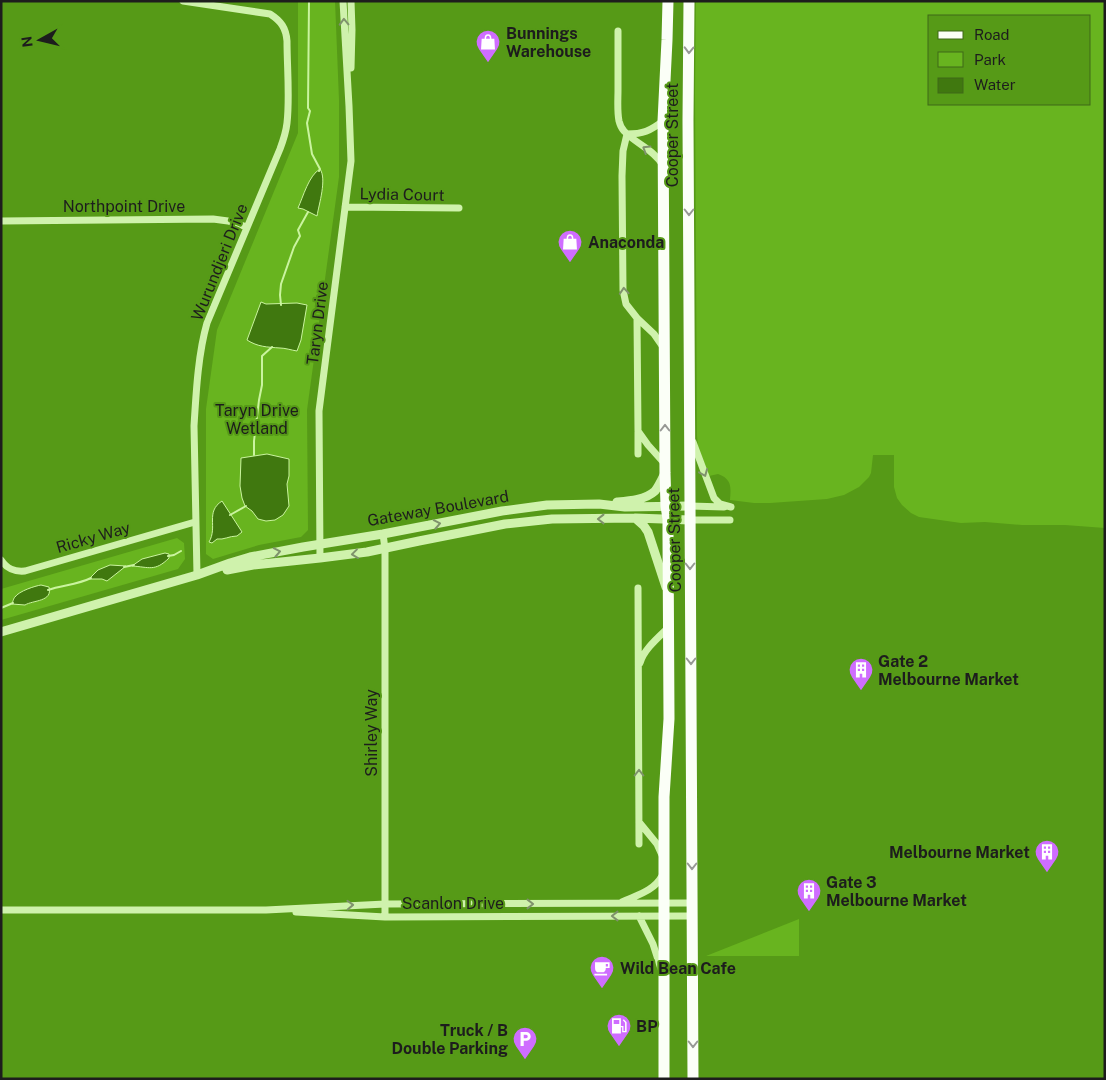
<svg xmlns="http://www.w3.org/2000/svg" width="1106" height="1080" viewBox="0 0 1106 1080" font-family="'Public Sans',sans-serif">
<style>
.green{fill:#68b41f;fill-rule:evenodd}
.water{fill:#40780f;stroke:#caf49f}
.lines{fill:none;stroke-linecap:round;stroke-linejoin:round}
.stream{stroke:#caf49f;stroke-width:2}
.minor{stroke:#cff2ac;stroke-width:7}
.tertiary{stroke:#cff2ac;stroke-width:9}
.primary{stroke:#fbfff7;stroke-width:11}
.oneway{stroke:#7f926c}
.oneway2{stroke:#979995}
.labels{text-anchor:middle;stroke-width:4;stroke-linejoin:round;paint-order:stroke}
.poi-label{font-size:16px;font-weight:bold;fill:#1d1d1d;stroke:#569a17;text-anchor:start}
.street-label{font-size:16px;fill:#1d1d1d;stroke:#569a17}
.park-label{font-size:16px;fill:#1c1d1b;stroke:#569a17}
</style>
<rect width="100%" height="100%" fill="#569a17"/>
<path class="green" d="M 298,1 L 335,1 L 339,100 L 339,177 L 307,410 L 308,530 L 301,537 L 259,545 L 213,559 L 206,554 L 206,409 L 217,330 L 298,133 Z
M 696,1 L 1105,1 L 1105,528 L 1065,525 L 1022,525 L 985,522 L 961,523 L 919,517 L 911,513 L 902,505 L 897,498 L 894,487 L 894,455 L 873,455 L 871,473 L 869,477 L 859,487 L 844,495 L 827,499 L 770,503 L 754,503 L 730,500 C 731,487 732,479 718,474 L 709,476 L 698,446 L 697,436 L 695,93 ZM 930,16 L 1090,16 L 1090,104 L 930,104 Z
M 177,538 L 184,543 L 185,559 L 178,569 L 1,620 L 1,589 Z
M 799,919 L 799,956 L 706,956 Z"/>
<path class="water" d="M 320,169 C 327,179 319,204 317,216 L 303,209 L 298,208 C 303,197 309,175 320,169 Z
M 261,302 L 266,304 L 297,303 L 307,305 L 301,340 L 297,351 C 291,350 285,348 280,348 C 267,347 258,347 247,340 Z
M 267,454 L 289,459 L 289,476 L 287,484 L 289,506 L 283,515 L 275,520 L 266,521 L 258,519 L 252,511 L 245,506 L 242,498 L 240,486 L 241,458 Z
M 222,501 L 242,532 L 237,536 C 229,536 224,540 217,539 L 212,543 L 209,542 C 218,527 205,512 222,501 Z
M 165,553 L 169,554 L 169,558 C 155,572 149,567 132,566 L 142,559 Z
M 110,565 L 126,566 L 107,581 L 102,579 L 89,579 L 98,570 Z
M 41,585 L 49,587 C 53,602 33,600 25,605 L 12,604 C 12,604 14,597 15,597 C 19,591 35,586 41,585 Z"/>
<g class="lines">
<path class="stream" d="M 309,1 L 308,108 L 310,111 L 307,123 L 312,154 L 320,169 L 319,171
M 281,305 L 280,295 L 281,284 L 294,247 L 300,236 L 298,230 L 308,212
M 254,455 L 254,441 L 259,400 L 262,385 L 262,356 L 272,347
M 230,515 L 246,506
M 168,556 L 174,555 L 181,551
M 124,567 L 134,565
M 48,590 C 62,585 77,585 91,578
M 1,608 L 13,603"/>
<path class="minor" d="M 183,1 L 270,14 C 281,21 286,28 287,41 C 287,67 290,97 287,123 C 286,132 283,141 280,149 L 207,323 C 198,354 196,394 194,426 L 197,575
M 618,31 C 618,51 618,70 618,90 C 618,100 617,111 619,121 C 620,125 621,128 624,131 C 636,144 653,149 662,164
M 351,68 L 352,30 L 351,1
M 627,134 L 623,151 L 622,176 L 623,290 L 626,304 L 637,318 L 638,431 L 648,445 L 665,464
M 627,134 C 643,134 650,131 663,121
M 345,207 L 459,208
M 1,221 L 213,219 L 228,221 L 247,227
M 637,318 L 654,334 L 663,347
M 693,442 L 714,498 L 720,504 L 731,507
M 638,454 L 638,432
M 690,506 L 724,507
M 690,520 L 730,520
M 383,534 L 385,549 L 385,917
M 320,558 L 319,411 L 351,161 L 349,106 L 343,1
M 1,560 C 7,569 14,572 25,571 L 195,522
M 638,588 L 639,844
M 640,663 C 644,649 659,637 669,627
M 639,822 L 657,844 L 662,855
M 622,902 C 637,895 654,891 662,876
M 1,910 L 266,910 L 385,904 L 692,903
M 296,912 L 385,917 L 693,916
M 639,916 L 653,944 L 661,969"/>
<path class="tertiary" d="M 617,502 C 630,501 645,500 655,491 C 659,486 662,479 665,473
M 635,518 L 644,526 L 648,532 L 666,587
M 227,570 L 253,565 L 320,558 L 367,552 L 419,541 L 505,524 L 552,519 L 635,518 L 690,520
M 1,632 L 197,575 L 230,563 L 250,557 L 303,547 L 383,534 L 502,511 L 547,505 L 599,504 L 625,507 L 690,506"/>
<path class="primary" d="M 689,1 L 688,120 L 693,1079
M 664,1079 L 664,797 L 669,719 L 668,535 L 668,519 L 666,506 L 665,473 L 663,121 L 667,40 L 668,1"/>
</g>
<defs><path id="oneway-chevron" d="M-2-3.5L2.5 0L-2 3.5" fill="none" stroke-width="1.6" stroke-linecap="round" stroke-linejoin="round" transform="scale(1.25)"/></defs>
<g class="oneway">
<use href="#oneway-chevron" transform="translate(344 22) rotate(-92)"/>
<use href="#oneway-chevron" transform="translate(646 149) rotate(-148)"/>
<use href="#oneway-chevron" transform="translate(624 291) rotate(-94)"/>
<use href="#oneway-chevron" transform="translate(704 473) rotate(68)"/>
<use href="#oneway-chevron" transform="translate(601 519) rotate(180)"/>
<use href="#oneway-chevron" transform="translate(437 524) rotate(-11)"/>
<use href="#oneway-chevron" transform="translate(277 552) rotate(-11)"/>
<use href="#oneway-chevron" transform="translate(355 554) rotate(173)"/>
<use href="#oneway-chevron" transform="translate(639 773) rotate(-90)"/>
<use href="#oneway-chevron" transform="translate(530 904)"/>
<use href="#oneway-chevron" transform="translate(350 905) rotate(-2)"/>
<use href="#oneway-chevron" transform="translate(615 916) rotate(180)"/>
</g>
<g class="oneway2">
<use href="#oneway-chevron" transform="translate(689 50) rotate(91)"/>
<use href="#oneway-chevron" transform="translate(689 212) rotate(90)"/>
<use href="#oneway-chevron" transform="translate(665 428) rotate(-90)"/>
<use href="#oneway-chevron" transform="translate(690 566) rotate(90)"/>
<use href="#oneway-chevron" transform="translate(691 661) rotate(90)"/>
<use href="#oneway-chevron" transform="translate(692 866) rotate(90)"/>
<use href="#oneway-chevron" transform="translate(693 1044) rotate(90)"/>
</g>
<defs>
<symbol id="shop-pin" viewBox="-11 -11 22 30"><path d="M0 17L-7.5 6A9.5 9.5 0 1 1 7.5 6Z" fill="#cf6dff" stroke="#569a17"/><path d="M-5-2.5h2.3a2.7 3.5 0 0 1 5.4 0H5L5.5 6h-11ZM-1.5-2.5h3a1.5 2.3 0 0 0-3 0Z" fill="#fff"/></symbol>
<symbol id="building-pin" viewBox="-11 -11 22 30"><path d="M0 17L-7.5 6A9.5 9.5 0 1 1 7.5 6Z" fill="#cf6dff" stroke="#569a17"/><path d="M-4-6H4V6H1V3H-1V6H-4ZM-2.5-4.3h1.7v1.8h-1.7ZM.8-4.3h1.7v1.8H.8ZM-2.5-1h1.7V.8h-1.7ZM.8-1h1.7V.8H.8Z" fill="#fff"/></symbol>
<symbol id="cafe-pin" viewBox="-11 -11 22 30"><path d="M0 17L-7.5 6A9.5 9.5 0 1 1 7.5 6Z" fill="#cf6dff" stroke="#569a17"/><path d="M-5.5-4.5H6V0H3Q3 3.5 0 3.5H-2.5Q-5.5 3.5-5.5 0ZM3-3.2v2h1.7v-2ZM-6 4.5H4V6H-6Z" fill="#fff"/></symbol>
<symbol id="fuel-pin" viewBox="-11 -11 22 30"><path d="M0 17L-7.5 6A9.5 9.5 0 1 1 7.5 6Z" fill="#cf6dff" stroke="#569a17"/><path d="M-5.5-6h7V0h2V4h1.3V-2.5L3-4.5l.8-.8L6-3V5H2.5V1h-1V6h-7ZM-4.2-4.7v3.2H.2V-4.7Z" fill="#fff"/></symbol>
<symbol id="parking-pin" viewBox="-11 -11 22 30"><path d="M0 17L-7.5 6A9.5 9.5 0 1 1 7.5 6Z" fill="#cf6dff" stroke="#569a17"/><path d="M-3.5-5.5H1a3.5 3.5 0 0 1 0 7H-1V5.5H-3.5ZM-1-3.4V-.6H.8a1.4 1.4 0 0 0 0-2.8Z" fill="#fff"/></symbol>
</defs>
<g fill-rule="evenodd">
<use href="#shop-pin" x="474" y="28" width="28" height="38"/>
<use href="#shop-pin" x="556" y="228" width="28" height="38"/>
<use href="#building-pin" x="847" y="656" width="28" height="38"/>
<use href="#building-pin" x="1033" y="838" width="28" height="38"/>
<use href="#building-pin" x="795" y="877" width="28" height="38"/>
<use href="#cafe-pin" x="588" y="954" width="28" height="38"/>
<use href="#fuel-pin" x="605" y="1012" width="28" height="38"/>
<use href="#parking-pin" x="511" y="1025" width="28" height="38"/>
</g>
<g class="labels">
<g class="poi-label">
<text x="506" y="39">Bunnings<tspan x="506" dy="18">Warehouse</tspan></text>
<text x="588" y="248">Anaconda</text>
<text x="878" y="667">Gate 2<tspan x="878" dy="18">Melbourne Market</tspan></text>
<text x="1030" y="858" text-anchor="end">Melbourne Market</text>
<text x="826" y="888">Gate 3<tspan x="826" dy="18">Melbourne Market</tspan></text>
<text x="620" y="974">Wild Bean Cafe</text>
<text x="636" y="1032">BP</text>
<text x="508" y="1036" text-anchor="end">Truck / B<tspan x="508" dy="18">Double Parking</tspan></text>
</g>
<g class="street-label">
<text transform="translate(672 135) rotate(-90)" y="6">Cooper Street</text>
<text transform="translate(402 194) rotate(1)" y="6">Lydia Court</text>
<text x="124" y="212">Northpoint Drive</text>
<text transform="translate(219 262) rotate(-68)" y="6">Wurundjeri Drive</text>
<text transform="translate(317 323) rotate(-83)" y="6">Taryn Drive</text>
<text transform="translate(438 508) rotate(-10)" y="6">Gateway Boulevard</text>
<text transform="translate(93 537) rotate(-16)" y="6">Ricky Way</text>
<text transform="translate(674 540) rotate(-91)" y="6">Cooper Street</text>
<text transform="translate(371 733) rotate(-90)" y="6">Shirley Way</text>
<text x="453" y="909">Scanlon Drive</text>
</g>
<g class="park-label">
<text x="257" y="416">Taryn Drive<tspan x="257" dy="18">Wetland</tspan></text>
</g>
</g>
<rect width="1106" height="1080" fill="none" stroke="#1d1d1d" stroke-width="5"/>
<rect x="928" y="15" width="162" height="90" fill="#569a17" stroke="#3f6819"/>
<rect x="938" y="31" width="25" height="8" fill="#fbfff7" stroke="#3f6819"/>
<text x="974" y="40" font-size="15" fill="#1d1d1d">Road</text>
<rect x="938" y="52" width="25" height="15" fill="#68b41f" stroke="#3f6819"/>
<text x="974" y="65" font-size="15" fill="#1d1d1d">Park</text>
<rect x="938" y="78" width="25" height="15" fill="#40780f" stroke="#3f6819"/>
<text x="974" y="90" font-size="15" fill="#1d1d1d">Water</text>
<g transform="translate(40 40) rotate(262)" stroke="#569a17" stroke-width="4" paint-order="stroke">
<path d="M0-4L9 19L0 12L-9 19Z" fill="#1d1d1d"/>
<text y="-8" font-size="14" font-weight="bold" text-anchor="middle" fill="#1d1d1d">N</text>
</g>
</svg>
